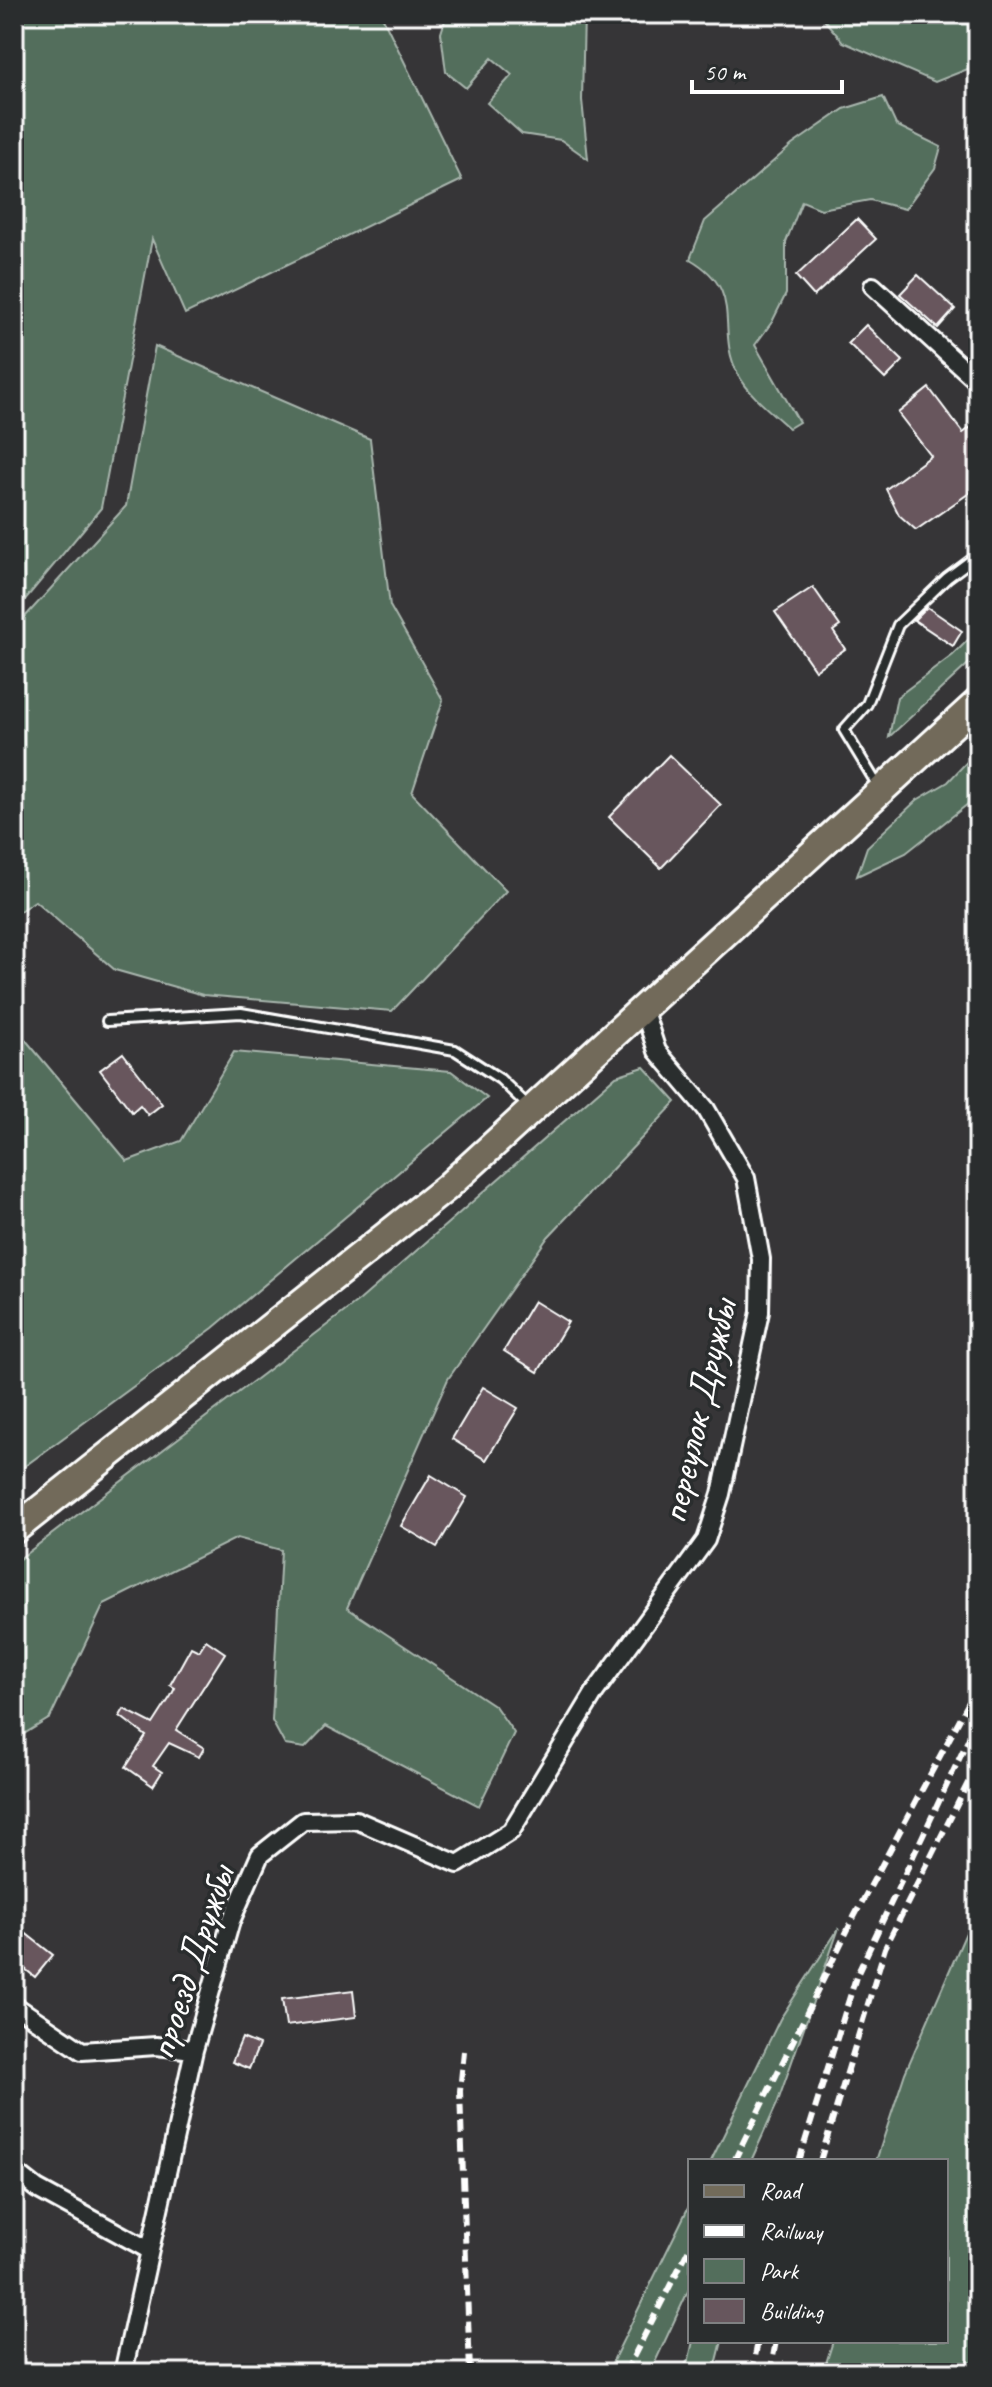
<svg xmlns="http://www.w3.org/2000/svg" width="992" height="2387" viewBox="0 0 992 2387" font-family="Caveat,sans-serif">
<style>
.green{fill:#536e5c;stroke:#a9b6ae;stroke-width:2}
.building{fill:#67565d;stroke:#fff;stroke-width:2}
.lines{fill:none;stroke-linecap:round;stroke-linejoin:round}
.service-casing{stroke:#fff;stroke-width:14}
.minor-casing{stroke:#fff;stroke-width:22}
.primary-casing{stroke:#fff;stroke-width:32}
.service{stroke:#2a2d2e;stroke-width:8}
.minor{stroke:#2a2d2e;stroke-width:16}
.primary{stroke:#726b5a;stroke-width:26}
.rail{stroke:#fff;stroke-width:6;stroke-dasharray:12 6;stroke-linecap:butt}
.labels{text-anchor:middle;stroke-width:7;stroke-linejoin:round;paint-order:stroke}
.street-label{font-size:40px;fill:#fff;stroke:#2a2d2e}
</style>
<rect width="100%" height="100%" fill="#363537"/>
<filter id="ink" filterUnits="userSpaceOnUse"><feTurbulence type="fractalNoise" baseFrequency=".0125" numOctaves="2"/><feDisplacementMap in="SourceGraphic" scale="16" xChannelSelector="R" yChannelSelector="G"/><feConvolveMatrix kernelMatrix="1 2 1 2 8 2 1 2 1" color-interpolation-filters="sRGB"/></filter>
<g filter="url(#ink)">
<path class="green" d="M 14,14 L 381,14 L 462,180 L 185,314 L 152,239 L 101,508 L 14,613 Z
M 447,14 L 584,14 L 582,100 L 588,159 L 561,140 L 522,134 L 487,103 L 512,75 L 492,58 L 466,88 L 446,72 L 441,33 Z
M 819,14 L 978,14 L 978,65 L 935,82 L 843,42 Z
M 883,97 L 896,125 L 941,147 L 935,168 L 905,209 L 870,200 L 821,209 L 802,201 L 786,242 L 786,294 L 772,322 L 755,345 L 799,422 L 789,428 C 772,413 748,394 738,374 C 714,329 747,292 690,259 L 705,221 L 792,145 L 844,109 Z
M 155,346 L 370,439 L 390,606 L 443,700 L 412,793 L 506,891 L 392,1011 L 203,995 L 115,970 L 35,901 L 14,915 L 14,629 L 126,506 Z
M 978,630 L 978,655 L 889,737 L 897,697 L 953,655 Z
M 978,750 L 978,796 L 906,853 L 857,876 L 867,847 L 917,800 L 948,782 Z
M 14,1026 L 127,1161 L 181,1141 L 234,1052 L 451,1071 L 487,1098 L 213,1328 L 14,1474 Z
M 644,1067 L 676,1102 L 548,1237 L 448,1379 L 347,1608 L 495,1706 L 514,1733 L 479,1806 L 326,1726 L 305,1748 L 285,1745 L 272,1721 L 281,1550 L 237,1538 L 104,1604 L 50,1718 L 14,1740 L 14,1563 L 360,1300 L 616,1076 Z
M 978,1905 L 978,2373 L 823,2373 L 833,2341 L 946,2341 L 946,2161 L 876,2161 L 905,2073 Z
M 839,1928 L 777,2104 L 751,2161 L 711,2161 L 780,2019 Z
M 690,2204 L 690,2287 L 650,2373 L 607,2373 Z
M 693,2341 L 722,2341 L 714,2373 L 679,2373 L 689,2359 Z"/>
<path class="building" d="M 857,219 L 876,239 L 814,296 L 796,276 Z
M 918,275 L 955,309 L 938,328 L 900,294 Z
M 866,325 L 903,361 L 885,379 L 848,343 Z
M 929,388 L 963,433 L 978,422 L 978,487 L 916,530 L 899,515 L 886,489 L 931,456 L 898,413 Z
M 813,587 L 840,626 L 833,631 L 845,649 L 815,670 L 775,612 Z
M 927,607 L 962,631 L 953,646 L 914,620 Z
M 669,755 L 721,805 L 661,868 L 609,817 Z
M 123,1053 L 162,1104 L 148,1115 L 140,1105 L 132,1112 L 100,1070 Z
M 534,1301 L 568,1322 L 538,1372 L 504,1351 Z
M 483,1387 L 518,1408 L 486,1460 L 452,1439 Z
M 431,1475 L 467,1497 L 437,1547 L 401,1526 Z
M 206,1640 L 225,1653 L 176,1730 L 204,1748 L 199,1757 L 169,1743 L 153,1766 L 162,1772 L 153,1786 L 126,1767 L 146,1736 L 120,1716 L 124,1709 L 153,1724 L 171,1696 L 175,1688 L 170,1685 L 191,1647 L 199,1651 Z
M 14,1924 L 53,1955 L 35,1977 L 14,1960 Z
M 353,1990 L 356,2017 L 286,2026 L 282,1999 Z
M 242,2038 L 259,2045 L 249,2069 L 232,2062 Z"/>
<g class="lines">
<defs>
<path id="service" d="M 878,786 L 844,730 L 867,704 L 898,625 L 947,578 L 978,555
M 107,1021 L 241,1013 L 455,1050 L 500,1079 L 528,1106"/>
<path id="minor" d="M 873,286 L 978,382
M 14,2005 L 82,2051 L 156,2046 L 194,2050
M 14,2171 L 37,2189 L 149,2250
M 123,2373 L 194,2050 L 231,1921 L 260,1855 L 303,1821 L 356,1820 L 458,1864 L 511,1831 L 595,1692 L 706,1540 L 721,1494 L 760,1312 L 761,1259 L 746,1178 L 706,1109 L 657,1051 L 643,1008"/>
<path id="primary" d="M 14,1530 L 446,1188 L 978,702"/>
</defs>
<use href="#service" class="service-casing"/>
<use href="#minor" class="minor-casing"/>
<use href="#primary" class="primary-casing"/>
<use href="#service" class="service"/>
<use href="#minor" class="minor"/>
<use href="#primary" class="primary"/>
<path class="rail" d="M 464,2051 L 460,2091 L 470,2373
M 734,2161 L 854,1917 L 978,1685
M 799,2161 L 856,1977 L 978,1719
M 820,2161 L 885,1948 L 978,1763
M 625,2373 L 690,2247
M 752,2373 L 758,2341
M 770,2373 L 776,2341"/>
</g>
</g>
<g class="labels">
<g class="street-label">
<text transform="translate(697 1411) rotate(-77)" y="14">переулок Дружбы</text>
<text transform="translate(190 1962) rotate(-72)" y="14">проезд Дружбы</text>
</g>
</g>
<rect width="992" height="2387" fill="none" stroke="#2a2d2e" stroke-width="48"/>
<rect x="24" y="24" width="944" height="2339" fill="none" stroke="#fff" stroke-width="3" filter="url(#ink)"/>
<rect x="688" y="2159" width="260" height="184" fill="#2a2d2e" stroke="#7f8182" stroke-width="2"/>
<rect x="704" y="2185" width="40" height="12" fill="#726b5a" stroke="#7f8182" stroke-width="2"/>
<text x="760" y="2199" font-size="24" fill="#ffffff">Road</text>
<rect x="704" y="2225" width="40" height="12" fill="#ffffff" stroke="#7f8182" stroke-width="2"/>
<text x="760" y="2239" font-size="24" fill="#ffffff">Railway</text>
<rect x="704" y="2259" width="40" height="24" fill="#536e5c" stroke="#7f8182" stroke-width="2"/>
<text x="760" y="2279" font-size="24" fill="#ffffff">Park</text>
<rect x="704" y="2299" width="40" height="24" fill="#67565d" stroke="#7f8182" stroke-width="2"/>
<text x="760" y="2319" font-size="24" fill="#ffffff">Building</text>
<path d="M692 80v12h150v-12" fill="none" stroke="#ffffff" stroke-width="4"/>
<text x="704" y="80" font-size="24" fill="#ffffff" stroke="#2a2d2e" stroke-width="6" paint-order="stroke">50 m</text>
</svg>
